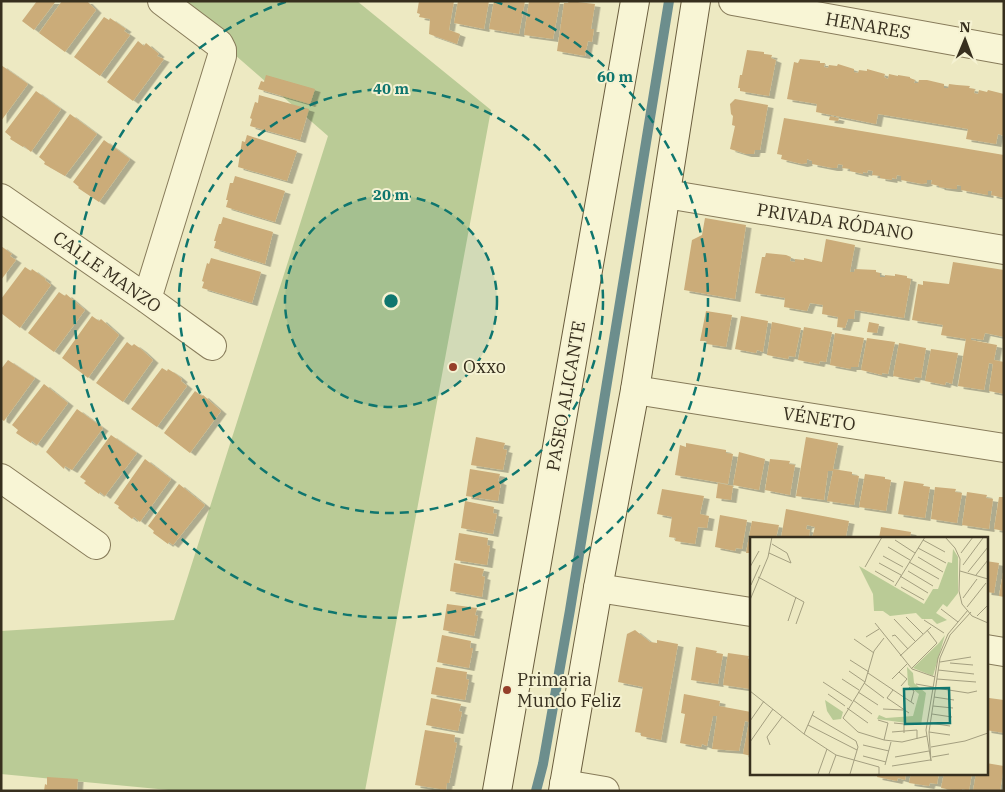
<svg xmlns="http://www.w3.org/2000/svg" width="1005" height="792" viewBox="0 0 1005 792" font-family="'IBM Plex Serif',serif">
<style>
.green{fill:#bacb96}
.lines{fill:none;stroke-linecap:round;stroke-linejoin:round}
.stream{stroke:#6c8e8d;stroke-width:10}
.building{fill:#cbac79;filter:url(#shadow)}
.street-casing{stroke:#877b5a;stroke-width:30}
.secondary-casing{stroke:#695c3d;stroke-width:30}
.street{stroke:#f8f5d5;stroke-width:28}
.secondary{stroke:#f8f5d5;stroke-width:28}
.ring{fill:none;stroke:#0f766e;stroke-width:2.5;stroke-dasharray:9 6}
.poi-dot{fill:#953f2a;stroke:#f5f2d2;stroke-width:2}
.labels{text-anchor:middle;stroke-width:4;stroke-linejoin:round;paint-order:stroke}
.street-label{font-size:18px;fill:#372f1e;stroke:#f5f2d2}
.poi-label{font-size:18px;fill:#372f1e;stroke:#f5f2d2;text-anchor:start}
.inset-road{fill:none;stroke:#a49f80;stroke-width:1}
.view{fill:#0f766e;fill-opacity:0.15;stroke:#0f766e;stroke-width:2.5}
.inset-edge{fill:none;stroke:#372f1e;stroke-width:2.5}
.centre{fill:#0f766e;stroke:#f5f2d2;stroke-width:2.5}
.ring-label{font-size:15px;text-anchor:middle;font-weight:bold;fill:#0f766e;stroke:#f5f2d2;stroke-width:4;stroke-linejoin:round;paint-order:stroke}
</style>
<defs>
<filter id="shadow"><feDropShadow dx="5.5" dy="3" stdDeviation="0" flood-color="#0004"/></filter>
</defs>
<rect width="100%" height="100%" fill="#ede9c2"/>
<path class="green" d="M 173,1 L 357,1 L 491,110 L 365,791 L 179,791 L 1,774 L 1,631 L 174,620 L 328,136 Z"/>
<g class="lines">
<path class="stream" d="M 536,791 L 543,764 L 570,610 L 669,1"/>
</g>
<path class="building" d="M 37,1 L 56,1 L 34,30 L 22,21 Z
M 62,1 L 87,1 L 96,10 L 65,52 L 39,33 Z
M 419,1 L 454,1 L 449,30 L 460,34 L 457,44 L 429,34 L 430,19 L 419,17 L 420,14 L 417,13 Z
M 458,1 L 489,1 L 484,29 L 454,23 Z
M 494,1 L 525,1 L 519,34 L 489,29 Z
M 529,1 L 560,1 L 553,39 L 524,35 Z
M 569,1 L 595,4 L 591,29 L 594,29 L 592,42 L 588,41 L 585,56 L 557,51 L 564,3 L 568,3 Z
M 104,17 L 109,20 L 110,18 L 126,29 L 124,31 L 130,35 L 100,76 L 74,57 Z
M 138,41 L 144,46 L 146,43 L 159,54 L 157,56 L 164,59 L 133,101 L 107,82 Z
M 747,50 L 764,52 L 764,54 L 772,55 L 771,58 L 776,60 L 769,96 L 740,91 L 740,88 L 738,88 L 740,75 L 742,75 Z
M 800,59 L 820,61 L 820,63 L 825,63 L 824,67 L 828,68 L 829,65 L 837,66 L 838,64 L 854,69 L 854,72 L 858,73 L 859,70 L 867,71 L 867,69 L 885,74 L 884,77 L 888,79 L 889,74 L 898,76 L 898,75 L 910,77 L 910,78 L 915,80 L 914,83 L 918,83 L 919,80 L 927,80 L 944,84 L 944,88 L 948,88 L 949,84 L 957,85 L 970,86 L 969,88 L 975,89 L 974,93 L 978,94 L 979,90 L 987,92 L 988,90 L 1004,94 L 1004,136 L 998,134 L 996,144 L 966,139 L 968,129 L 878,114 L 876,124 L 816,112 L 817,104 L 787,99 L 794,62 L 798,63 Z
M 1,65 L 28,84 L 1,121 Z
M 266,75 L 315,89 L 310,104 L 258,89 L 261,81 L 264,82 Z
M 36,91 L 61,109 L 31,152 L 24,146 L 23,147 L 10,139 L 11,137 L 5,132 Z
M 259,95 L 309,109 L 300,140 L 250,126 L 252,119 L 250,118 L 255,102 L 258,103 Z
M 735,99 L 768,105 L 760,150 L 755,150 L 754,154 L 746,154 L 730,149 L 735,126 L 732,125 L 733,116 L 731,114 L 730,104 Z
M 70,114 L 97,134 L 65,176 L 44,164 L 45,162 L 39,157 Z
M 830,116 L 839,118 L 838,121 L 829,120 Z
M 784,118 L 1004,155 L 1004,198 L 991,195 L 992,191 L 988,191 L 988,195 L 961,190 L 961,186 L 957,185 L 957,189 L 953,189 L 939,187 L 939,186 L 931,184 L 932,180 L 927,180 L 927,183 L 922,184 L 901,180 L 901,176 L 897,175 L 896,179 L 892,178 L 892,180 L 880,178 L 880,176 L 872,175 L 873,171 L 868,170 L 867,173 L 863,172 L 863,174 L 850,171 L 850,169 L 842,168 L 843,165 L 838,164 L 837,168 L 832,168 L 812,164 L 812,161 L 807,159 L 807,163 L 802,164 L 781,159 L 782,155 L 777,154 Z
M 247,135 L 297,151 L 287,181 L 238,167 L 242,141 L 245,142 Z
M 104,140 L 130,159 L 99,202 L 78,188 L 79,187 L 73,182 Z
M 235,176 L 285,191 L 275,222 L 226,207 L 228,200 L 226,200 L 230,183 L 233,183 Z
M 223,217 L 273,232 L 265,264 L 214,248 L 216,241 L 214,241 L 219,224 L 221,224 Z
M 705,218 L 746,225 L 735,299 L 684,290 L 692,240 L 702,235 Z
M 826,239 L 855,245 L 850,272 L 854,272 L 855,269 L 876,270 L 876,272 L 880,273 L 880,277 L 885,277 L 885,275 L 895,276 L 895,274 L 907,276 L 907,278 L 911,279 L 904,318 L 855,310 L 854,319 L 848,319 L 845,328 L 837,327 L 838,317 L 822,314 L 823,305 L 810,303 L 807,311 L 784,307 L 785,298 L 755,293 L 762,257 L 765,257 L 766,253 L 786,255 L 791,257 L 790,261 L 795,262 L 795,259 L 804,260 L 804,258 L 822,262 Z
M 1,246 L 12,254 L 10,256 L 16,260 L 1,280 Z
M 211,258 L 261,272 L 252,303 L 202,288 L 204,282 L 202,281 L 207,263 L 209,264 Z
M 953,262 L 1004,270 L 1004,337 L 985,333 L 983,340 L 971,338 L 971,340 L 997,345 L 994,360 L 1004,362 L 1004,394 L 989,391 L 993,364 L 989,363 L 984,390 L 958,386 L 966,339 L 941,335 L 943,325 L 912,320 L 918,284 L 923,285 L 923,281 L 949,284 Z
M 25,267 L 31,271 L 32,269 L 46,279 L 45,280 L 51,285 L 20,328 L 1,313 L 1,299 Z
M 59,292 L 65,296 L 66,294 L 85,310 L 54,352 L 28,333 Z
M 706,311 L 732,315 L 726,347 L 707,344 L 707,341 L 700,341 Z
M 92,316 L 99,321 L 101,319 L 119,335 L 88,378 L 62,358 Z
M 741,316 L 768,321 L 763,352 L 757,350 L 756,353 L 735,349 Z
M 772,322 L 801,328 L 795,357 L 789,356 L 788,359 L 767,355 Z
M 869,322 L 879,324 L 877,333 L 867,332 Z
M 804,327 L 832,332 L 826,362 L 820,361 L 819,364 L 798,360 Z
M 835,333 L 864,338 L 858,367 L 851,367 L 851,369 L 830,365 Z
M 867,338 L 895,342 L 888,374 L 882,373 L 882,375 L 861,370 Z
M 127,342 L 132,346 L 134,344 L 141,349 L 153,360 L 123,402 L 96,383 Z
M 899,343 L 926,348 L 921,378 L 915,377 L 914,380 L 893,376 Z
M 931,349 L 958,353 L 952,384 L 946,382 L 945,385 L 925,381 Z
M 8,360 L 35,378 L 4,421 L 1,419 L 1,369 Z
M 162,368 L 167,371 L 168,369 L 176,374 L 182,379 L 181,381 L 187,386 L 157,427 L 131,409 Z
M 44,384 L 68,403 L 37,445 L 32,441 L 31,443 L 16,433 L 18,430 L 12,425 Z
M 195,391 L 202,396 L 203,395 L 221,411 L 190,453 L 164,433 Z
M 77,409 L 103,428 L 72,470 L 65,466 L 64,469 L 46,452 Z
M 111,435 L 137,453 L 105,496 L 100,492 L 99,494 L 84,483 L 86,481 L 80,477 Z
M 476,437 L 505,443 L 503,449 L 507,450 L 503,470 L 471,465 Z
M 806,437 L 838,443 L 833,469 L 852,472 L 852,475 L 859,476 L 854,505 L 827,501 L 833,471 L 828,471 L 824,500 L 796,496 Z
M 686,443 L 726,450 L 726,453 L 733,454 L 728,484 L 675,475 L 680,445 L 686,447 Z
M 739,452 L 765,459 L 759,490 L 733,485 Z
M 145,459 L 171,479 L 140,522 L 134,517 L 132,519 L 118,508 L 119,506 L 114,503 Z
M 770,459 L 790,461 L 789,464 L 795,465 L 790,495 L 765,490 Z
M 470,469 L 500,474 L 498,481 L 501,482 L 498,501 L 466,496 Z
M 865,474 L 885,477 L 885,479 L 891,480 L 886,511 L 859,507 Z
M 904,481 L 924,484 L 923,486 L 930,487 L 925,518 L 898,514 Z
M 718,483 L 733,486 L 731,500 L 716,498 Z
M 179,484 L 205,505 L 173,545 L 169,542 L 168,544 L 153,533 L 154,531 L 148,526 Z
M 935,487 L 956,489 L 955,492 L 962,493 L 957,523 L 931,519 Z
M 662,489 L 704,496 L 700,514 L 709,516 L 707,528 L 698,527 L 695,544 L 675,541 L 676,538 L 669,537 L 672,517 L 657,514 Z
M 967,492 L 987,495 L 986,498 L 993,499 L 989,529 L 962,525 Z
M 999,497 L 1004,497 L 1004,531 L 994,529 Z
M 465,501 L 494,507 L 493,513 L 497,514 L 493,534 L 461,528 Z
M 786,509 L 849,521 L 846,536 L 852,538 L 845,538 L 846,536 L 841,536 L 841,538 L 812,538 L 815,527 L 807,525 L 806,529 L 810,530 L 809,538 L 781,538 Z
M 720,515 L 747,520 L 742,549 L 736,548 L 735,551 L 715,547 Z
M 752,521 L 779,525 L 776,538 L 751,538 L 751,553 L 746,553 Z
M 881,527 L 911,532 L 910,538 L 879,538 Z
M 459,533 L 488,538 L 487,545 L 490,546 L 487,565 L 455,560 Z
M 986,561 L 999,563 L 994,593 L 986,592 Z
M 454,563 L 484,569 L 482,576 L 485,577 L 482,597 L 450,591 Z
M 1003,573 L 1004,573 L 1004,597 L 999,596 Z
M 447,604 L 477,608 L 475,615 L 478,616 L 474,636 L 443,630 Z
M 635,630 L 650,642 L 657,643 L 657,640 L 678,644 L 661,740 L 641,736 L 641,733 L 635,732 L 643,687 L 618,682 L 627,634 Z
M 442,635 L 471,641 L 470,648 L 473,648 L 469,668 L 437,662 Z
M 696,647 L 717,651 L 716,653 L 723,654 L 718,684 L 691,680 Z
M 728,653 L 749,656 L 748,659 L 751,659 L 750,689 L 723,685 Z
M 436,667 L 467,672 L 466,679 L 469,680 L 465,700 L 431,694 Z
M 684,694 L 720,701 L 719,706 L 751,712 L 751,756 L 743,754 L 749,722 L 745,721 L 739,751 L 712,749 L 717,716 L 713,716 L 707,746 L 702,744 L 701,747 L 680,743 L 685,714 L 681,713 Z
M 431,698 L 461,704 L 459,711 L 462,712 L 458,731 L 426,725 Z
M 989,698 L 1004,700 L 1004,733 L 986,730 L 986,716 Z
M 425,730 L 455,735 L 454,742 L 457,743 L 449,783 L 447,783 L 446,790 L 415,785 Z
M 986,763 L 1004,766 L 1000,791 L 973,791 L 976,773 L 986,773 Z
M 878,773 L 906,773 L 905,780 L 898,778 L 897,781 L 877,777 Z
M 911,773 L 939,773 L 937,784 L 930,783 L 929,786 L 909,783 Z
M 944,773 L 972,773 L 969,791 L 962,789 L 962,791 L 957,791 L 941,788 Z
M 47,777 L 78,779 L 77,791 L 44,791 L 45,784 L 47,785 Z"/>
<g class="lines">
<defs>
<path id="street" d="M 733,1 L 1004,50
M 666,194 L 1004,250
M 1,198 L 147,299 L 212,346
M 147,299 L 222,56 L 222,50 L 219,44 L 162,1
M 635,390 L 1004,448
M 1,478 L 96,545
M 598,588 L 751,612
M 986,649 L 1004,652
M 564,784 L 605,791"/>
<path id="secondary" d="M 497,791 L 635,1
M 563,791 L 598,588 L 635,390 L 696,1"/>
</defs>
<use href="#street" class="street-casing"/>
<use href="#secondary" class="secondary-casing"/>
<use href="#street" class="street"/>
<use href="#secondary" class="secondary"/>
</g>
<circle cx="391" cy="301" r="106" fill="#0f766e" fill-opacity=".12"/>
<g class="ring">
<circle cx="391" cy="301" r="106"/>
<circle cx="391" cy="301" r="212"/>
<path d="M494 1A317 317 0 1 1 288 1"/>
</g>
<g class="poi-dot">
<circle cx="453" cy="367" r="5"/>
<circle cx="507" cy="690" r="5"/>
</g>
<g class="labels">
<g class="street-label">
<text transform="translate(868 26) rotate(10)" y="6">HENARES</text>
<text transform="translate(835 222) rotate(9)" y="6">PRIVADA RÓDANO</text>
<text transform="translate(107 272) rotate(35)" y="6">CALLE MANZO</text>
<text transform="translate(566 396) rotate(-80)" y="6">PASEO ALICANTE</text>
<text transform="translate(819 419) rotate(9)" y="6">VÉNETO</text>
</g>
<g class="poi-label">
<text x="463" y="373">Oxxo</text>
<text x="517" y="686">Primaria<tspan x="517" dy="21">Mundo Feliz</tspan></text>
</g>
</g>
<g transform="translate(750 537)">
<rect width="238" height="238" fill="#ede9c2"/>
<path d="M 203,12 L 208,20 L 208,56 L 197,70 L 193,67 L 186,76 L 197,83 L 187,87 L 182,82 L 172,82 L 166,76 L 140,79 L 133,74 L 124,74 L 123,57 L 109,29 L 174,67 L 183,52 L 188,52 L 198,25 L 202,26 ZM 195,98 L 183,139 L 163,131 L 189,106 ZM 157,130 L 163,136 L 164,146 L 176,156 L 171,188 L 127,182 L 129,178 L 136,181 L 163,179 L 169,157 L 158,148 ZM 75,163 L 93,175 L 91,182 L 83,183 L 77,174 Z" fill="#bacb96"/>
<path class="inset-road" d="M 195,0 L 205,11 L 210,22 L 209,54 L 212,67 L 222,79 L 238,86M 145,3 L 165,16M 173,3 L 195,15M 138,10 L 160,23M 168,11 L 196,26M 19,16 L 41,26 L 37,16 L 22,7M 211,16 L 223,0M 133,19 L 153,30M 168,20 L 193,35M 159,25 L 189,42M 129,26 L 151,38M 213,28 L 233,1M 0,30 L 9,14M 115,30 L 132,0M 125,34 L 144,45M 158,34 L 183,49M 210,34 L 238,42M 218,35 L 238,10M 226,38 L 238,23M 150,39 L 178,56M 8,40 L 54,65 L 46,87M 1,48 L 10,28M 145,49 L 175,0M 151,50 L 174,63M 213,61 L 227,42M 0,63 L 18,20 L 22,0M 217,70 L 236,46M 191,72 L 208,85M 218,73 L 198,97 L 188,121 L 176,193 L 181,224 L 179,195 L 190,121 L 200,98 L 221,75M 227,79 L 238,68M 156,80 L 173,97M 144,82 L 165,104M 174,83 L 194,96M 38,84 L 46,60M 125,86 L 162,132 L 185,140M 142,99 L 145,98 L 158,112M 116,100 L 129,92M 104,102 L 124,116M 150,119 L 181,90M 100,123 L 119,135M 190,125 L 221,120M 200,126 L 223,128M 161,132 L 187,106 L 177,93M 188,133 L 224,137M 99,134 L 115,145M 149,135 L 157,142 L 151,149M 118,136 L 164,167M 92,142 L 109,153M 142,142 L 157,127M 187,142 L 226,145M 73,145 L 102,164M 114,146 L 134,161M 166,147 L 183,150M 159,150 L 164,154 L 161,165M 186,151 L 218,156 L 227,154M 143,153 L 137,161 L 159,176M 0,154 L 54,197 L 86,218 L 129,230 L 129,237M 108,155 L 128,168M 78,157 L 95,169M 184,160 L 204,163M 103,163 L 122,177M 183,169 L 203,171M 97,171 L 118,186M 133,172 L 153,173M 182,177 L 202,180M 62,178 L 106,204 L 108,210 L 100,237M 93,181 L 108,195 L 134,203 L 152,205 L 177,199M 93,181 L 115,145 L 124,114 L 134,101M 128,183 L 138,186 L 134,203M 0,184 L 14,164M 144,186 L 154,187 L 154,196M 180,186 L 200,189M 58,188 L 107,213M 142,195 L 167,193 L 167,202M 179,195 L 200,198M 54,197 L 64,174M 0,205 L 23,172M 20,208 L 17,200 L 32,180M 113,208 L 139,214M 181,210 L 215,204 L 238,196M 113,219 L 136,225M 145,220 L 179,214M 182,220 L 199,217M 135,228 L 141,205M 142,229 L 180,223M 68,237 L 77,212M 79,237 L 86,218"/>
<path class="view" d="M 199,151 L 200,186 L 155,187 L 154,152 Z"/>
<rect width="238" height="238" class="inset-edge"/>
</g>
<circle cx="391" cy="301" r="8" class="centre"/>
<g class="ring-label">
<text x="615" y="82">60 m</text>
<text x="391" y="94">40 m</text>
<text x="391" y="200">20 m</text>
</g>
<rect width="1005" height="792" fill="none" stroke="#372f1e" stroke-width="5"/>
<g transform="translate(965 40) rotate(1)" stroke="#f5f2d2" stroke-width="4" paint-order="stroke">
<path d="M0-4L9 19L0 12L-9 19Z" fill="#372f1e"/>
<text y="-8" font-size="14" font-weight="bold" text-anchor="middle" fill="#372f1e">N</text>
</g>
</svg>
